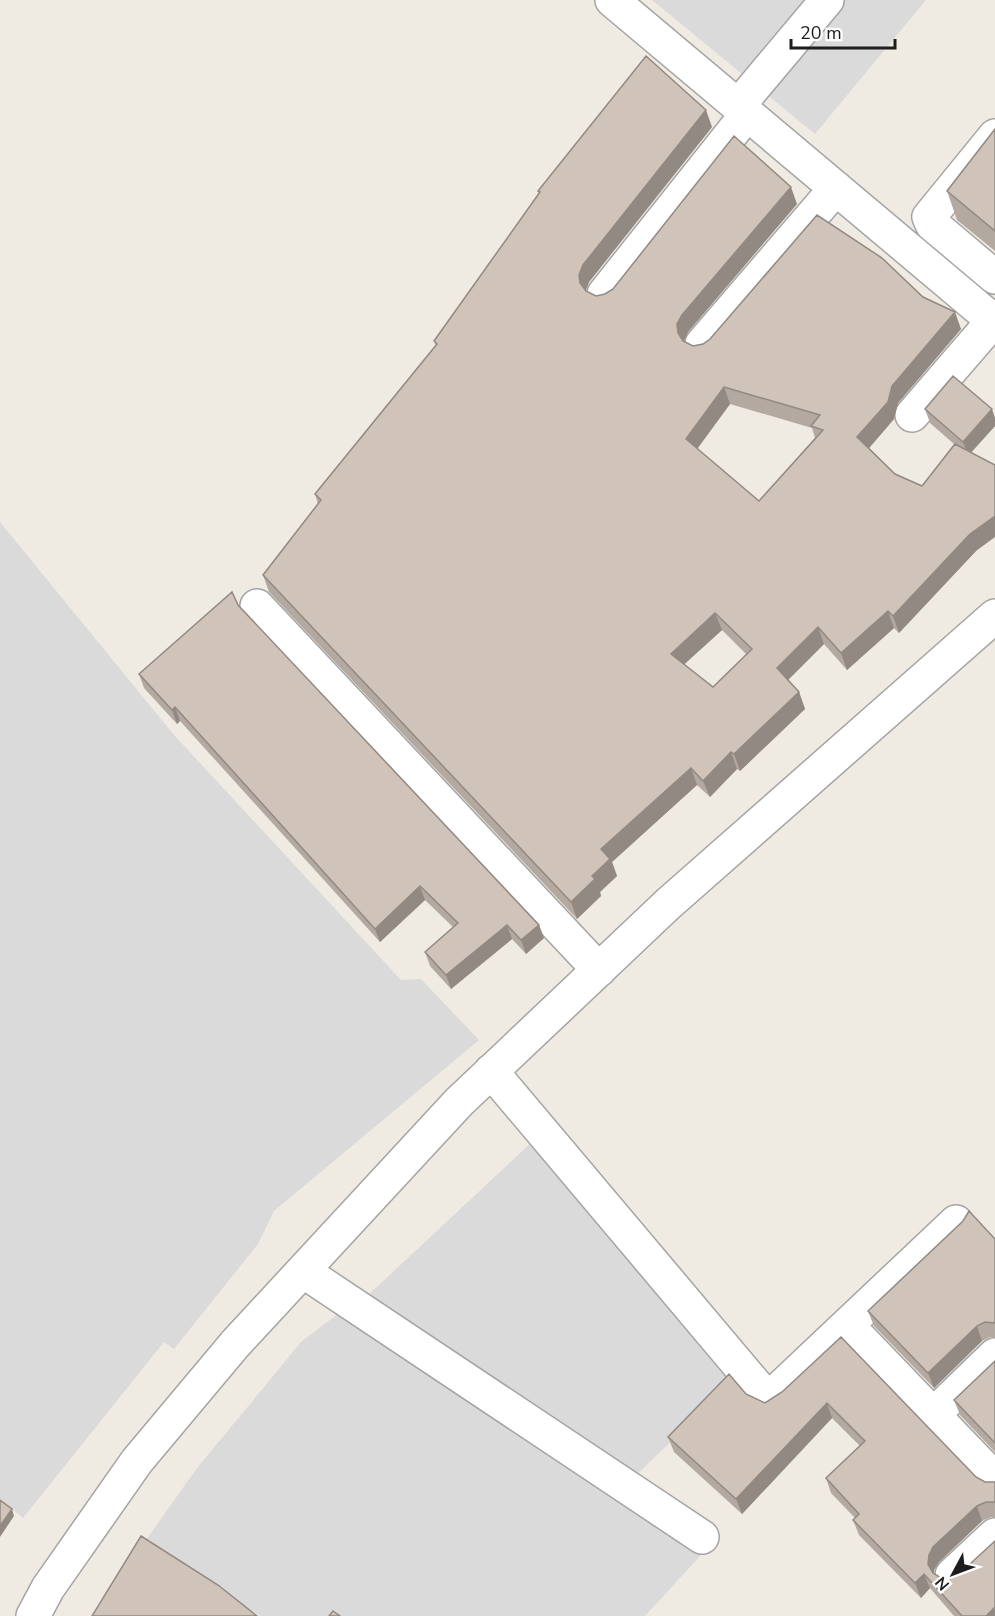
<svg xmlns="http://www.w3.org/2000/svg" width="995" height="1616" viewBox="0 0 995 1616" font-family="'Nunito Sans',sans-serif">
<style>
.residential{fill:#dbdada}
.lines{fill:none;stroke-linecap:round;stroke-linejoin:round}
.minor-casing{stroke:#a4a4a4;stroke-width:36}
.minor{stroke:#fff;stroke-width:33}
.wall{fill:#b3a9a0;fill-rule:evenodd}
.shaded-wall{fill:#928982}
.building{fill:#d0c4ba;stroke:#928982;stroke-width:1.5;fill-rule:evenodd}
</style>
<rect width="100%" height="100%" fill="#efebe2"/>
<path class="residential" d="M 652,0 L 926,0 L 815,134 Z
M 0,522 L 174,735 L 401,980 L 421,979 L 479,1040 L 274,1211 L 258,1244 L 174,1349 L 164,1342 L 23,1518 L 0,1499 Z
M 535,1139 L 737,1378 L 631,1480 L 364,1299 Z
M 339,1313 L 701,1555 L 645,1616 L 260,1616 L 146,1540 L 197,1468 L 302,1341 Z"/>
<g class="lines">
<defs>
<path id="minor" d="M 612,0 L 995,322
M 738,106 L 827,0
M 995,136 L 929,217 L 932,224 L 995,277
M 604,294 L 747,114
M 702,344 L 836,188
M 912,415 L 993,321
M 257,606 L 599,970
M 491,1071 L 765,1396 L 775,1393 L 956,1222
M 303,1271 L 702,1537
M 847,1325 L 995,1479
M 933,1415 L 995,1355
M 952,1575 L 995,1535
M 33,1616 L 48,1588 L 137,1461 L 235,1344 L 459,1102 L 668,904 L 995,616"/>
</defs>
<use href="#minor" class="minor-casing"/>
<use href="#minor" class="minor"/>
</g>
<path class="wall" d="M 712,127 L 589,282 L 586,291 L 596,296 L 605,294 L 797,204 L 688,332 L 684,341 L 693,346 L 703,344 L 923,297 L 961,329 L 898,403 L 894,419 L 869,448 L 895,474 L 922,486 L 954,444 L 930,423 L 925,409 L 995,426 L 971,452 L 976,551 L 899,633 L 894,628 L 847,670 L 824,644 L 788,680 L 799,692 L 805,709 L 740,771 L 737,769 L 710,797 L 697,785 L 612,862 L 617,876 L 600,892 L 601,896 L 577,919 L 269,592 L 263,575 L 318,504 L 315,494 L 436,346 L 434,341 L 539,194 L 538,191 ZM 730,404 L 812,428 L 815,438 L 759,501 L 697,449 ZM 722,630 L 747,655 L 713,687 L 684,664 Z
M 995,129 L 995,251 L 957,220 L 947,191 Z
M 238,605 L 539,925 L 544,938 L 526,954 L 512,939 L 451,989 L 430,966 L 425,952 L 453,927 L 425,900 L 380,942 L 180,721 L 177,724 L 144,688 L 139,674 Z
M 995,1239 L 995,1337 L 990,1337 L 982,1341 L 934,1388 L 874,1326 L 868,1311 Z
M 841,1337 L 976,1477 L 985,1482 L 995,1482 L 995,1517 L 991,1517 L 982,1521 L 939,1562 L 934,1570 L 934,1574 L 995,1616 L 954,1616 L 930,1588 L 921,1598 L 859,1535 L 853,1520 L 855,1518 L 831,1493 L 826,1478 L 860,1446 L 832,1418 L 742,1514 L 674,1452 L 668,1437 L 746,1394 L 765,1403 L 782,1392 Z
M 995,1361 L 995,1452 L 960,1415 L 954,1400 Z"/>
<path class="shaded-wall" d="M 706,110 L 712,127 L 589,282 L 585,292 L 580,283 L 579,275 L 583,265 Z
M 791,187 L 797,204 L 688,332 L 684,341 L 678,333 L 677,324 L 682,315 Z
M 955,312 L 961,329 L 898,403 L 894,419 L 864,454 L 857,437 L 892,386 Z
M 724,387 L 730,404 L 692,456 L 686,439 Z
M 992,409 L 995,418 L 995,426 L 968,456 L 963,442 Z
M 995,516 L 995,537 L 976,551 L 899,633 L 893,616 L 970,534 Z
M 888,611 L 894,628 L 847,670 L 841,653 Z
M 715,613 L 722,630 L 677,671 L 671,654 Z
M 818,627 L 824,644 L 783,685 L 777,668 Z
M 799,692 L 805,709 L 740,771 L 734,754 Z
M 175,707 L 180,721 L 177,724 L 172,710 Z
M 731,752 L 737,769 L 710,797 L 703,781 Z
M 691,768 L 697,785 L 612,862 L 617,876 L 600,892 L 601,896 L 577,919 L 571,902 L 592,876 L 601,849 Z
M 420,886 L 425,900 L 380,942 L 375,929 Z
M 507,925 L 512,939 L 451,989 L 446,975 Z
M 539,925 L 544,938 L 526,954 L 521,940 Z
M 977,1326 L 982,1341 L 934,1388 L 928,1373 Z
M 827,1403 L 832,1418 L 742,1514 L 736,1499 Z
M 977,1506 L 982,1521 L 939,1562 L 934,1570 L 934,1579 L 928,1564 L 929,1555 L 933,1547 Z
M 12,1509 L 14,1516 L 0,1537 L 0,1526 Z
M 924,1574 L 930,1588 L 921,1598 L 915,1583 Z
M 995,1607 L 995,1616 L 986,1616 Z"/>
<path class="building" d="M 646,56 L 706,110 L 583,265 L 579,275 L 580,283 L 586,291 L 596,296 L 605,294 L 613,289 L 734,136 L 791,187 L 682,315 L 677,324 L 678,333 L 683,341 L 693,346 L 703,344 L 710,339 L 817,215 L 882,258 L 923,297 L 955,312 L 892,386 L 888,402 L 857,437 L 895,474 L 922,486 L 955,444 L 995,465 L 995,516 L 970,534 L 893,616 L 888,611 L 841,653 L 818,627 L 777,668 L 799,692 L 734,754 L 731,752 L 703,781 L 691,768 L 601,849 L 610,859 L 592,876 L 595,879 L 571,902 L 263,575 L 321,500 L 315,494 L 437,344 L 434,341 L 540,192 L 538,191 ZM 724,387 L 820,415 L 811,426 L 823,430 L 759,501 L 686,439 ZM 715,613 L 752,649 L 713,687 L 671,654 Z
M 995,129 L 995,231 L 947,191 Z
M 953,376 L 992,409 L 963,442 L 925,409 Z
M 232,592 L 238,605 L 539,925 L 521,940 L 507,925 L 446,975 L 425,952 L 458,923 L 420,886 L 375,929 L 175,707 L 172,710 L 139,674 Z
M 969,1211 L 995,1239 L 995,1323 L 985,1322 L 977,1326 L 928,1373 L 868,1311 L 963,1221 Z
M 841,1337 L 976,1477 L 985,1482 L 995,1482 L 995,1502 L 986,1502 L 977,1506 L 933,1547 L 929,1555 L 928,1564 L 933,1573 L 941,1578 L 950,1579 L 959,1574 L 995,1541 L 995,1607 L 986,1616 L 962,1616 L 924,1574 L 915,1583 L 853,1520 L 859,1514 L 826,1478 L 865,1441 L 827,1403 L 736,1499 L 668,1437 L 729,1374 L 746,1394 L 765,1403 L 782,1392 Z
M 995,1361 L 995,1443 L 954,1400 Z
M 0,1500 L 12,1509 L 0,1526 Z
M 141,1536 L 218,1585 L 257,1616 L 92,1616 Z
M 333,1611 L 340,1616 L 329,1616 Z"/>
<g transform="translate(953 1574) rotate(229)" stroke="#ffffff" stroke-width="4.5" paint-order="stroke">
<path d="M0-4.5L10 22L0 15L-10 22Z" fill="#1d1d1d"/>
<text y="-9" font-size="16" font-weight="bold" text-anchor="middle" fill="#1d1d1d">N</text>
</g>
<path d="M791 39v9h104v-9" fill="none" stroke="#1d1d1d" stroke-width="3"/>
<text x="800" y="39" font-size="18" fill="#1d1d1d" stroke="#ffffff" stroke-width="4.5" paint-order="stroke">20 m</text>
</svg>
